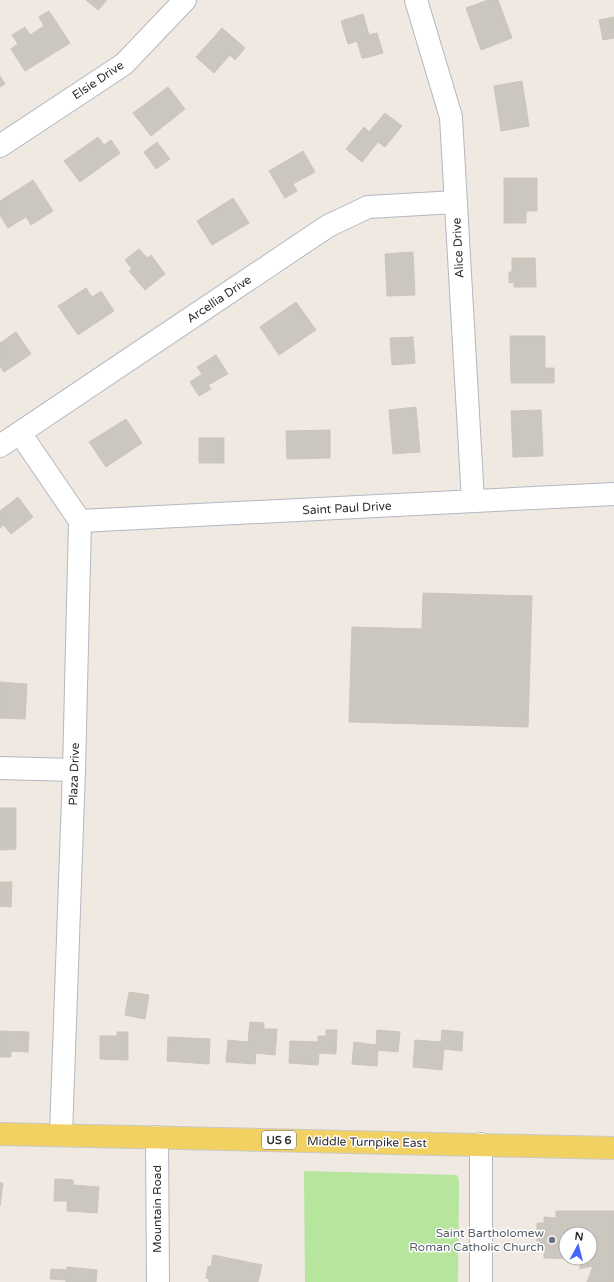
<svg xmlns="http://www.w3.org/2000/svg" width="614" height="1282" viewBox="0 0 614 1282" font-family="'Varela Round',sans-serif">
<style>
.green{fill:#b6e59e}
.building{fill:#cbc7bf;stroke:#cbc5ba;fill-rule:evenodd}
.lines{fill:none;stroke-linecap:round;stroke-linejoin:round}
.minor-casing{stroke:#b4b7c1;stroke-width:24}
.major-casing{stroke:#c9c9c9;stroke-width:24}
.minor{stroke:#fff;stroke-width:22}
.major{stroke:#f2d163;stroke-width:22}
.worship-dot{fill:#6b7280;stroke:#fff;stroke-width:1.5}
.labels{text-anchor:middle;stroke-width:3;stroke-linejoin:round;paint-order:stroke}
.shield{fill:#fff;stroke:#6d6d6d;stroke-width:1}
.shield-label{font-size:11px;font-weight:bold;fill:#2e2e2e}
.street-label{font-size:12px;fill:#2e2e2e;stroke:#fff}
.worship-label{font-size:12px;fill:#5b616d;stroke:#fff;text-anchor:end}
</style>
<rect width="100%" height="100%" fill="#efe9e1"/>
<path class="green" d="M 304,1171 L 457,1175 L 459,1180 L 458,1282 L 305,1282 Z"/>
<path class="building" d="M 86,0 L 107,0 L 98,10 Z
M 488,0 L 498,0 L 512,38 L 481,50 L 466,8 Z
M 49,11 L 70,43 L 25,71 L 11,49 L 18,44 L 12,35 L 25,27 L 30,35 L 44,26 L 39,17 Z
M 363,14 L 369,35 L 377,33 L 383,53 L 365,58 L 362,58 L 357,41 L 348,44 L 341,21 Z
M 614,17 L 614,38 L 603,40 L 599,20 Z
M 222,28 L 245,48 L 235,60 L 230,55 L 214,73 L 196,57 Z
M 0,76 L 5,84 L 0,87 Z
M 522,81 L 529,126 L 501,131 L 494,86 Z
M 168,87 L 185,109 L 151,136 L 133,113 Z
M 385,113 L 402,126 L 385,147 L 378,142 L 362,162 L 346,149 L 364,127 L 369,132 Z
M 98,137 L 104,145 L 111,140 L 120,153 L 80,182 L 64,161 Z
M 157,142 L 170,159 L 156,169 L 144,152 Z
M 303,151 L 315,172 L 293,184 L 297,191 L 285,198 L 269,171 Z
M 504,178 L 537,178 L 537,211 L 526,211 L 526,223 L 504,223 Z
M 33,180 L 53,211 L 31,225 L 26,217 L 8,228 L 0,215 L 0,201 Z
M 233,198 L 249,223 L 212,245 L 197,221 Z
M 139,249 L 147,258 L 151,255 L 165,274 L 145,290 L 129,271 L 132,269 L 125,260 Z
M 413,252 L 415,295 L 387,296 L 385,254 Z
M 512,258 L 535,258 L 536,287 L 514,287 L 514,282 L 509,283 L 509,272 L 512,272 Z
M 86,288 L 92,297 L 101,291 L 114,311 L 78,335 L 58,306 Z
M 296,302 L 316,330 L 279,355 L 260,327 Z
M 16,332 L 31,354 L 4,372 L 0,366 L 0,343 Z
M 510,336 L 545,336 L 545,368 L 554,368 L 554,383 L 511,383 Z
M 413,337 L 415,363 L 392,365 L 390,338 Z
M 216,355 L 228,374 L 208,385 L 211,389 L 199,396 L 190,382 L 202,374 L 197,367 Z
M 416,407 L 420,452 L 393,454 L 389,410 Z
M 541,410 L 543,456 L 513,457 L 511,411 Z
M 126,419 L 142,443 L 106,467 L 89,442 Z
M 330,430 L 330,458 L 287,459 L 286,431 Z
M 199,438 L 224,438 L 224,463 L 199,463 Z
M 18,497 L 33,517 L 11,534 L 4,525 L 0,528 L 0,511 Z
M 423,593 L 532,596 L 528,727 L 349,722 L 352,627 L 422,629 Z
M 0,682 L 27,684 L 25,719 L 0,718 Z
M 0,808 L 16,808 L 16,849 L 0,850 Z
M 0,882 L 12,882 L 11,907 L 0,906 Z
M 129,992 L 149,995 L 145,1019 L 125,1015 Z
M 250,1022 L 264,1023 L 264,1029 L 277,1029 L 275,1055 L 256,1053 L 255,1064 L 226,1062 L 228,1040 L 248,1042 Z
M 326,1030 L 337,1030 L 336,1054 L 319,1053 L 318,1065 L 289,1063 L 290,1041 L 318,1042 L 318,1036 L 326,1036 Z
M 377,1030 L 400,1032 L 398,1052 L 378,1050 L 377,1066 L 352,1064 L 354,1042 L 376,1045 Z
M 442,1030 L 463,1032 L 462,1051 L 444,1049 L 442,1070 L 413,1067 L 415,1040 L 441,1042 Z
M 0,1031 L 29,1032 L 28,1052 L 11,1051 L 11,1057 L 0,1057 Z
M 117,1032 L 128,1032 L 128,1060 L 100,1059 L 100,1036 L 117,1036 Z
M 168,1037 L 210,1039 L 209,1064 L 167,1061 Z
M 55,1179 L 73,1180 L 73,1185 L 99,1187 L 97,1213 L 67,1211 L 67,1201 L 54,1201 Z
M 0,1183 L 3,1183 L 0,1206 Z
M 556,1211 L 614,1211 L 614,1282 L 587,1282 L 593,1266 L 580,1269 L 580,1259 L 544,1258 L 544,1247 L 537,1246 L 537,1223 L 544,1223 L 544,1217 L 556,1218 ZM 566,1234 L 590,1234 L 590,1258 L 566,1258 Z
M 213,1255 L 262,1265 L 258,1282 L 209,1282 L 209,1279 L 206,1278 L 208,1266 L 211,1267 Z
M 67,1267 L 97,1270 L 96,1282 L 66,1282 L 66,1280 L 50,1279 L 51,1269 L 66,1270 Z"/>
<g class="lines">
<defs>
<path id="minor" d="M 416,0 L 451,117 L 473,501
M 0,146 L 124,64 L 185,0
M 20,433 L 80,521 L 74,770 L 61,1134
M 0,446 L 328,226 L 368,207 L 456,202
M 80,521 L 614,494
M 0,768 L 74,770
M 157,1137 L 158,1282
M 481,1282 L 481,1144"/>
<path id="major" d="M 0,1134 L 614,1148"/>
</defs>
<use href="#minor" class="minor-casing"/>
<use href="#major" class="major-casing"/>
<use href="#minor" class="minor"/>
<use href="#major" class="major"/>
</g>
<circle class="worship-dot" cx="552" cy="1240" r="4"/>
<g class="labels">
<rect class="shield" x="262" y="1131" width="34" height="18" rx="3"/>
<g class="shield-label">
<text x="279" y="1144">US 6</text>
</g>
<g class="street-label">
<text transform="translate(98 80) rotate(-34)" y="4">Elsie Drive</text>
<text transform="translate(458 248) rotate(-93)" y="4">Alice Drive</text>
<text transform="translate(219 299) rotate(-34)" y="4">Arcellia Drive</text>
<text transform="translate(347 508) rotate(-3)" y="4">Saint Paul Drive</text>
<text transform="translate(74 774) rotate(-88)" y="4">Plaza Drive</text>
<text transform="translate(367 1142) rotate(1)" y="4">Middle Turnpike East</text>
<text transform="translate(157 1209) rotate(-90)" y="4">Mountain Road</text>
</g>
<g class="worship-label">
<text x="544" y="1237">Saint Bartholomew<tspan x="544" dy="14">Roman Catholic Church</tspan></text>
</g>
</g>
<g transform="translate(578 1246) rotate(7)"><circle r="19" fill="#ffffff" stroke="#ababab"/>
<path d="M0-3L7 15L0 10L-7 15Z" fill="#4264fb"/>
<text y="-6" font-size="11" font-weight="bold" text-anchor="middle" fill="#2e2e2e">N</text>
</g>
</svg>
